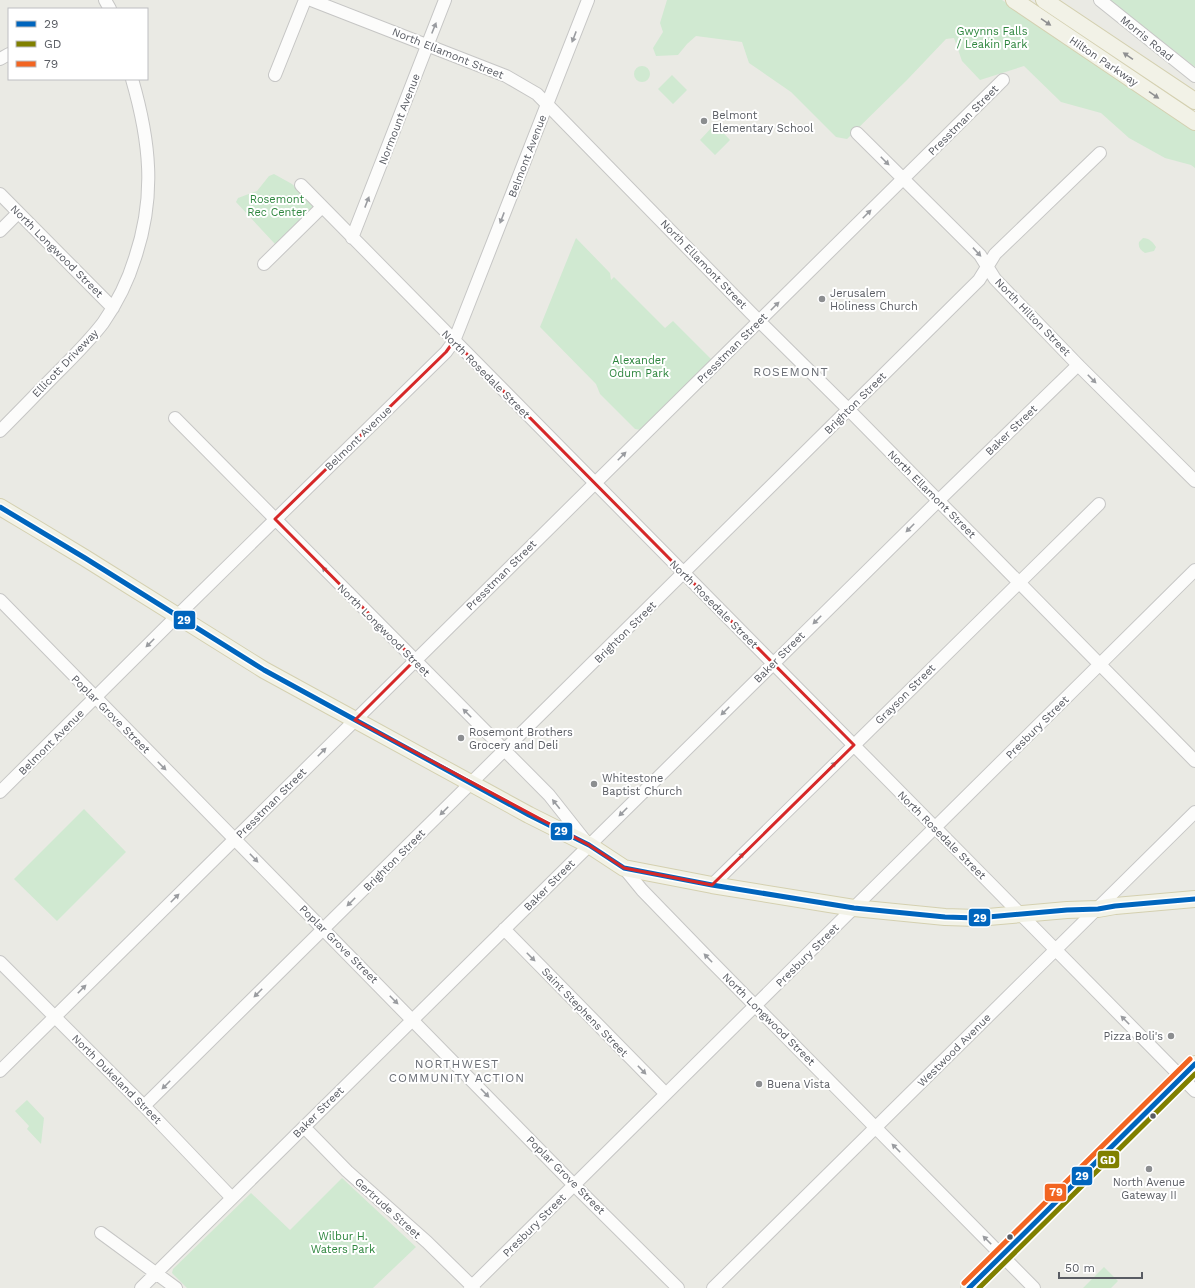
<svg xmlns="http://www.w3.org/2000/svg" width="1195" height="1288" viewBox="0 0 1195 1288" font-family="'Work Sans',sans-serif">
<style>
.green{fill:#d0e9d1}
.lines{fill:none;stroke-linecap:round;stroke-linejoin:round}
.minor-casing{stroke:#c6c6c5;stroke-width:14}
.major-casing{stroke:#d4d0b0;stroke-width:18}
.minor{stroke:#fcfcfb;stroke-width:12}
.major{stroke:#f2f2e7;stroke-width:16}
.bus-1-casing{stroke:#fff;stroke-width:8}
.bus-2-casing{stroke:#fff;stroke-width:8}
.bus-3-casing{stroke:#fff;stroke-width:8}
.bus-1{stroke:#0065bd;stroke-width:5}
.bus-2{stroke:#808000;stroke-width:5}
.bus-3{stroke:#f26522;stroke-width:5}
.oneway{fill:#8f9091}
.oneway2{fill:#9a9ca0}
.marked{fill:none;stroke:#d62828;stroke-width:3;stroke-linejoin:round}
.poi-dot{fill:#8c8e90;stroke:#fff;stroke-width:1.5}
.bus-dot{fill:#595c63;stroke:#fff;stroke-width:1.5}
.labels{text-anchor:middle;stroke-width:4;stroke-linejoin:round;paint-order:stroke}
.park-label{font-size:11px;fill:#2e863e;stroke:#fff}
.street-label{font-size:11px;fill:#595c63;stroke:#fff}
.poi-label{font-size:11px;fill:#595c63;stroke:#fff;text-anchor:start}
.neighbourhood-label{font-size:12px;letter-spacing:1px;fill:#6a6e75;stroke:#fff}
.line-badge{stroke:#fff;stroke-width:1.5}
.badge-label{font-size:11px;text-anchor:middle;font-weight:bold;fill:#fff}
</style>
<rect width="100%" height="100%" fill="#eaeae4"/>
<path class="green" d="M 667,0 L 1002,0 L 1195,131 L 1195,168 L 1191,165 L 1165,158 L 1129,138 L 1101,113 L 1061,102 L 1024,66 L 980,80 L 962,61 L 954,38 L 946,39 L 907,80 L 847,139 L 836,137 L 791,92 L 749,63 L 742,42 L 696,36 L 687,44 L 678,55 L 656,56 L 653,48 L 663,32 L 660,23 Z
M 1110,0 L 1195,0 L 1195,67 Z
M634 74a8 8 0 1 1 16 0a8 8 0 1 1-16 0Z
M 672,75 L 687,90 L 673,104 L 658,89 Z
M 715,124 L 730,140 L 715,155 L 700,140 Z
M 274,174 L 292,184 L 315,205 L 275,244 L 236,202 L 238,198 L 257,191 L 269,176 Z
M 576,238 L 610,273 L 611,280 L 614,277 L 665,328 L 673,321 L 712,360 L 641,430 L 635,429 L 600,394 L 596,384 L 540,327 Z
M 1143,238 C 1149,238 1153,242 1156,247 L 1154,251 L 1145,253 C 1140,250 1138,247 1139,242 Z
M 84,809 L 126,852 L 57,921 L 14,879 Z
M 27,1100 L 44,1118 L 41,1144 L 27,1129 L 29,1126 L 15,1111 Z
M 342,1178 L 416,1247 L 373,1288 L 187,1288 L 172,1273 L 173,1269 L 251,1193 L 290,1230 Z
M 1104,1267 L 1118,1281 L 1111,1288 L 1083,1288 Z"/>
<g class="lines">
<defs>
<path id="minor" d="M 105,0 L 110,9
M 311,0 L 506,76 L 537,94 L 751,313 L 848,409 L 1195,761
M 1100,0 L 1195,76
M 0,59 L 9,54
M 275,75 L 305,0
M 857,133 L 980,255 L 995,279 L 1078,365 L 1195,481
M 301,185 L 1195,1091
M 0,194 L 113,308
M 0,231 L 18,213
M 352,238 L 445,0
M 264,264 L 322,207
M 175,418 L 549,795 L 587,843
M 0,431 C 20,411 40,390 60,370 C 75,355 90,340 103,323 C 117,303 128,281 135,258 C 156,196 150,141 132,79
M 0,600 L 574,1185 L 678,1288
M 0,792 L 177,616 L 446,352 L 454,341 L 460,326 L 588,0
M 624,868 L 642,890 L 709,959 L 1034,1288
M 712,885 L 1099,504
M 504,929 L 666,1094
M 0,962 L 144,1106 L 232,1198
M 0,1071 L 1003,80
M 144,1106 L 471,783 L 979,280 L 995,254 L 1100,153
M 304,1127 L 347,1171 L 427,1242 L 474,1288
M 101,1233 L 176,1288
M 141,1288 L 938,501 L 1078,365
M 470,1288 L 1195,570
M 713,1288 L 1195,812"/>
<path id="major" d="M 1014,0 L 1195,122
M 1044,0 L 1195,101
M 0,507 L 32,526 L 85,558 L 264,670 L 529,815 L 589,845 L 624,868 L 712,885 L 854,908 L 945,917 L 977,918 L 1067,910 L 1098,909 L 1115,906 L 1195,899
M 969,1288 L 1195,1064"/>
</defs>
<use href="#minor" class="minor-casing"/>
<use href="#major" class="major-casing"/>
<use href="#minor" class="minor"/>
<use href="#major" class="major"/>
<defs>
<path id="bus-1" d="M 0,507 L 85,558 L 264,670 L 529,815 L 589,845 L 624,868 L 712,885 L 854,908 L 945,917 L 977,918 L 1067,910 L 1098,909 L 1115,906 L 1195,899
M 969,1288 L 1195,1064"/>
<path id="bus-2" d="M 979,1288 L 1195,1074"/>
<path id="bus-3" d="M 964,1283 L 1190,1059"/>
</defs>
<use href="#bus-1" class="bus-1-casing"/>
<use href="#bus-2" class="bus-2-casing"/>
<use href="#bus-3" class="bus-3-casing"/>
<use href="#bus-1" class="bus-1"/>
<use href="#bus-2" class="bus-2"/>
<use href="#bus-3" class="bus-3"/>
</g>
<defs><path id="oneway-solid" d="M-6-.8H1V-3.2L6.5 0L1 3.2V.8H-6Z"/></defs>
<g class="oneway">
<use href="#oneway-solid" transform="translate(1046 22) rotate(34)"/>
<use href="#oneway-solid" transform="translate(1128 56) rotate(-146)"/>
<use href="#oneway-solid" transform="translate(1154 95) rotate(34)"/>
</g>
<g class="oneway2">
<use href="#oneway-solid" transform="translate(434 28) rotate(-68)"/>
<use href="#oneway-solid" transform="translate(574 37) rotate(111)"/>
<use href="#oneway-solid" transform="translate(885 161) rotate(45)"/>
<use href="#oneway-solid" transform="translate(367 202) rotate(-69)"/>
<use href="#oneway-solid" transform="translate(867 214) rotate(-45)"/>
<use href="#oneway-solid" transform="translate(502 218) rotate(111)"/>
<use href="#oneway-solid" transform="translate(977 252) rotate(47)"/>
<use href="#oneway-solid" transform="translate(775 306) rotate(-45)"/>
<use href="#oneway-solid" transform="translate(1092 379) rotate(45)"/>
<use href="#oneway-solid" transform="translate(622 456) rotate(-45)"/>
<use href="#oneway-solid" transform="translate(910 528) rotate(135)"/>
<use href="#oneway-solid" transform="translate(326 571) rotate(-135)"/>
<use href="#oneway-solid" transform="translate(817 620) rotate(135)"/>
<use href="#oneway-solid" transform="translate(150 643) rotate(135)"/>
<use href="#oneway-solid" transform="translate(725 711) rotate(135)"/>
<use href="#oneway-solid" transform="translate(467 713) rotate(-135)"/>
<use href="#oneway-solid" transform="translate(322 752) rotate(-45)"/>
<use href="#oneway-solid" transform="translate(162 766) rotate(45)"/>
<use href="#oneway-solid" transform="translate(832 766) rotate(-45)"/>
<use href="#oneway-solid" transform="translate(556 804) rotate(-129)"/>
<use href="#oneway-solid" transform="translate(444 811) rotate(135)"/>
<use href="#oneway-solid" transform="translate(623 812) rotate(135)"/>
<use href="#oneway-solid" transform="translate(740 857) rotate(-45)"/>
<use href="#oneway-solid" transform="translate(254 858) rotate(46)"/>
<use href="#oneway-solid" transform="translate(175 898) rotate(-45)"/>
<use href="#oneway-solid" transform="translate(351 902) rotate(135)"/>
<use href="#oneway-solid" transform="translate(531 957) rotate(45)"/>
<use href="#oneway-solid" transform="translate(708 958) rotate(-134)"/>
<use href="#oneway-solid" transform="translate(82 989) rotate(-45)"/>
<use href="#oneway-solid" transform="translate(258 993) rotate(135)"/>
<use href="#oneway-solid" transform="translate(394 1000) rotate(45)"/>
<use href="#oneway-solid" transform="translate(1125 1020) rotate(-135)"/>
<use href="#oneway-solid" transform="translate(642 1070) rotate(46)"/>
<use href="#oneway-solid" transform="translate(166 1085) rotate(135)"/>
<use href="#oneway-solid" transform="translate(485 1093) rotate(46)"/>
<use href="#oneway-solid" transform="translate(896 1148) rotate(-135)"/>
<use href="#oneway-solid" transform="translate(987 1240) rotate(-135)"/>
</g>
<path class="marked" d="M 454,341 L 854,745 L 712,885 L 624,868 L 589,845 L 355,720 L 415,660 L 275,519 L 446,352 Z"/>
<g class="poi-dot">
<circle cx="704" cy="121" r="4"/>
<circle cx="822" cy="299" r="4"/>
<circle cx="461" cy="738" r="4"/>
<circle cx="594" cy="784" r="4"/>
<circle cx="1171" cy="1036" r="4"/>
<circle cx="759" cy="1084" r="4"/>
<circle cx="1149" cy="1169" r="4"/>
</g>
<g class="bus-dot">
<circle cx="1153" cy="1116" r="3.5"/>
<circle cx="1010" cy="1237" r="3.5"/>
</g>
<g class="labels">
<g class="park-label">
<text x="992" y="35">Gwynns Falls<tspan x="992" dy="13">/ Leakin Park</tspan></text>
<text x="277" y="203">Rosemont<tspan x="277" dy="13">Rec Center</tspan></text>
<text x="639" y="364">Alexander<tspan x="639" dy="13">Odum Park</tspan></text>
<text x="343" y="1240">Wilbur H.<tspan x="343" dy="13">Waters Park</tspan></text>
</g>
<g class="street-label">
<text transform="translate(1147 38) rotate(39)" y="4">Morris Road</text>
<text transform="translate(448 53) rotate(22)" y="4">North Ellamont Street</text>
<text transform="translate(1104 61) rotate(34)" y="4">Hilton Parkway</text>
<text transform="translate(399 119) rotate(-69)" y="4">Normount Avenue</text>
<text transform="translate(963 120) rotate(-45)" y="4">Presstman Street</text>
<text transform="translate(527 156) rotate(-69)" y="4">Belmont Avenue</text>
<text transform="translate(57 251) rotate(45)" y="4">North Longwood Street</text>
<text transform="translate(704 264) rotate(46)" y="4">North Ellamont Street</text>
<text transform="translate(1033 317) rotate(46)" y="4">North Hilton Street</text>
<text transform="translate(732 348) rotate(-45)" y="4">Presstman Street</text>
<text transform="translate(65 363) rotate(-46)" y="4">Ellicott Driveway</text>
<text transform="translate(486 374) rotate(45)" y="4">North Rosedale Street</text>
<text transform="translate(855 403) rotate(-45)" y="4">Brighton Street</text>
<text transform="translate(1011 430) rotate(-44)" y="4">Baker Street</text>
<text transform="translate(358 438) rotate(-44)" y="4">Belmont Avenue</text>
<text transform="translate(932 494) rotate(45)" y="4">North Ellamont Street</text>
<text transform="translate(501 575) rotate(-45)" y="4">Presstman Street</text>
<text transform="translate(714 604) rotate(45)" y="4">North Rosedale Street</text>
<text transform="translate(384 630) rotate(45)" y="4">North Longwood Street</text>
<text transform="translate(625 632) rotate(-45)" y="4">Brighton Street</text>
<text transform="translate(779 657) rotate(-45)" y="4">Baker Street</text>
<text transform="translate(905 694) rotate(-45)" y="4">Grayson Street</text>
<text transform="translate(111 714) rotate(45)" y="4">Poplar Grove Street</text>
<text transform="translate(1037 727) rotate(-45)" y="4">Presbury Street</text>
<text transform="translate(51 742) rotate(-45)" y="4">Belmont Avenue</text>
<text transform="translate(271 803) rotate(-45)" y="4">Presstman Street</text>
<text transform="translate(942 835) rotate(45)" y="4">North Rosedale Street</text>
<text transform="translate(394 860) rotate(-45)" y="4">Brighton Street</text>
<text transform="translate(549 885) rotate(-45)" y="4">Baker Street</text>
<text transform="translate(339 944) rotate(45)" y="4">Poplar Grove Street</text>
<text transform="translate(807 955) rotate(-45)" y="4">Presbury Street</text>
<text transform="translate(585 1012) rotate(46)" y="4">Saint Stephens Street</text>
<text transform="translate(769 1019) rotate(45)" y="4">North Longwood Street</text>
<text transform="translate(954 1050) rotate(-45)" y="4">Westwood Avenue</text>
<text transform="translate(117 1079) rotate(45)" y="4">North Dukeland Street</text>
<text transform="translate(318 1112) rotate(-45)" y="4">Baker Street</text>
<text transform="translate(566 1175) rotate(45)" y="4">Poplar Grove Street</text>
<text transform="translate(388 1208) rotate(42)" y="4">Gertrude Street</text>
<text transform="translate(534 1225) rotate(-45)" y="4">Presbury Street</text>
</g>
<g class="poi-label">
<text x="712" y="119">Belmont<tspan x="712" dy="13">Elementary School</tspan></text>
<text x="830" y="297">Jerusalem<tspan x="830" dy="13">Holiness Church</tspan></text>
<text x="469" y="736">Rosemont Brothers<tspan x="469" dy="13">Grocery and Deli</tspan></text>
<text x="602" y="782">Whitestone<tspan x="602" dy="13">Baptist Church</tspan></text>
<text x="1163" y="1040" text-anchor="end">Pizza Boli's</text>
<text x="767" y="1088">Buena Vista</text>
<text x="1149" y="1186" text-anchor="middle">North Avenue<tspan x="1149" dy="13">Gateway II</tspan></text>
</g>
<g class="neighbourhood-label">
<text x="791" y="376">ROSEMONT</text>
<text x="457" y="1068">NORTHWEST<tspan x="457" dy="14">COMMUNITY ACTION</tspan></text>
</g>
</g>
<g class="line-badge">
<rect x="173" y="610" width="23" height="20" rx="4" fill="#0065bd"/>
<rect x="550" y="822" width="23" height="19" rx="4" fill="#0065bd"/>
<rect x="968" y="908" width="23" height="19" rx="4" fill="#0065bd"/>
<rect x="1097" y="1150" width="23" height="19" rx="4" fill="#808000"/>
<rect x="1071" y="1166" width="22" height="20" rx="4" fill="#0065bd"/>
<rect x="1044" y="1183" width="23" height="19" rx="4" fill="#f26522"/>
</g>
<g class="badge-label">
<text x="184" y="624">29</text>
<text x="561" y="835">29</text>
<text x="980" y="922">29</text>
<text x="1108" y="1164">GD</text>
<text x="1082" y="1180">29</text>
<text x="1056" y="1196">79</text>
</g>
<rect x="8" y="8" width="140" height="72" fill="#ffffff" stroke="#bdbec1"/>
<rect x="16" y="21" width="20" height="6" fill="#0065bd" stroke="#bdbec1"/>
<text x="44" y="28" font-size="12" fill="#595c63">29</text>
<rect x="16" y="41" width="20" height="6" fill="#808000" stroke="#bdbec1"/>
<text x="44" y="48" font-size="12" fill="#595c63">GD</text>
<rect x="16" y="61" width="20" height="6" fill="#f26522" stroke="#bdbec1"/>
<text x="44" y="68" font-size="12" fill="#595c63">79</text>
<path d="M1059 1272v6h83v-6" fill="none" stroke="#595c63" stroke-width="2"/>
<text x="1065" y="1272" font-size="12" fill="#595c63" stroke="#ffffff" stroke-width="3" paint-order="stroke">50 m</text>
</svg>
